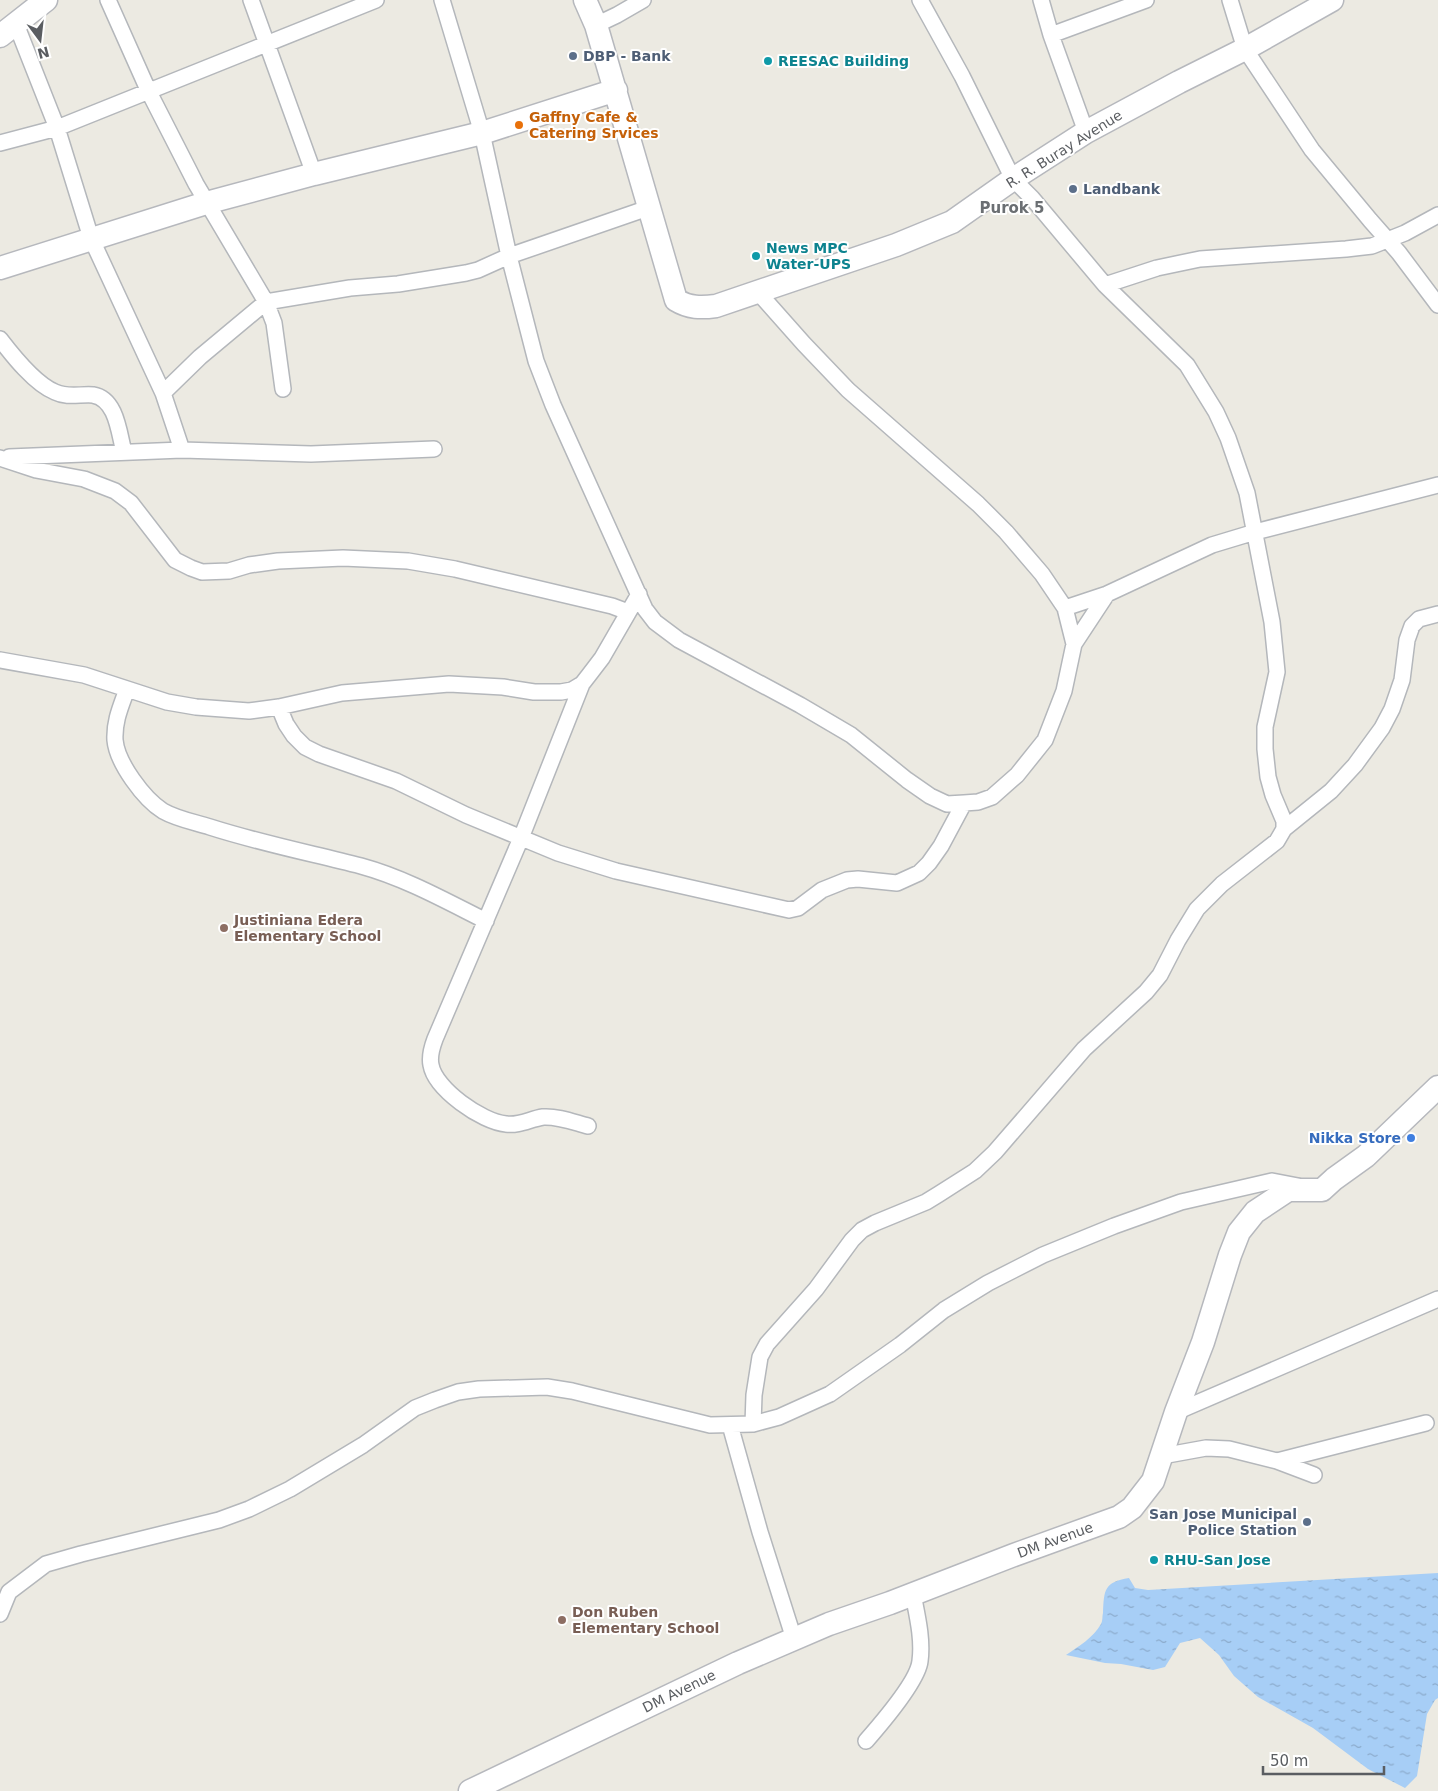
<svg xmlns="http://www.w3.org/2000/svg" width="1438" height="1791" viewBox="0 0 1438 1791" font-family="'DejaVu Sans',sans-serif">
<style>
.water{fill:url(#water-ripples)}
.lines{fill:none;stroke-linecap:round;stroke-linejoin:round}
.street-casing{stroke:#b4b7bb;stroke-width:18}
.secondary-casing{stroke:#b6b8bd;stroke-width:25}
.street{stroke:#fff;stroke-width:15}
.secondary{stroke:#fff;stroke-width:22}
.service-dot{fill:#5c6f8a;stroke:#fff;stroke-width:2}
.culture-dot{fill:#0f9aa8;stroke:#fff;stroke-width:2}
.food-dot{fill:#e8710a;stroke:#fff;stroke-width:2}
.education-dot{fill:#8d6e63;stroke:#fff;stroke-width:2}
.shop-dot{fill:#3f7fe0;stroke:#fff;stroke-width:2}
.labels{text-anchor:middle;stroke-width:4;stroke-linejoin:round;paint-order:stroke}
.service-label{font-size:14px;font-weight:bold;fill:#4e5e75;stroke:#fff;text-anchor:start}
.culture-label{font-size:14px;font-weight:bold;fill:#0d838f;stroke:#fff;text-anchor:start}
.food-label{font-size:14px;font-weight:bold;fill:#c56008;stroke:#fff;text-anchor:start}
.street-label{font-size:14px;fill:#5a5d61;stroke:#fff}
.education-label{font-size:14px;font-weight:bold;fill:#785e54;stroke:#fff;text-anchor:start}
.shop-label{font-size:14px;font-weight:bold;fill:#366cbe;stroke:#fff;text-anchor:end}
.neighbourhood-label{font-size:15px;font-weight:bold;fill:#6b6f73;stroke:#fff}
</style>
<defs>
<pattern id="water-ripples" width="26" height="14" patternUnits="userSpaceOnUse" patternTransform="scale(1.25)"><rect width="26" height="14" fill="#a7cef6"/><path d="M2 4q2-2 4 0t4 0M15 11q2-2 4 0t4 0" fill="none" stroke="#8baacb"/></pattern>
</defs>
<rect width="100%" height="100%" fill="#eceae2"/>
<path class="water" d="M 1438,1573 L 1438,1698 L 1435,1700 L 1427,1714 L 1417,1776 L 1405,1788 L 1368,1769 L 1313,1728 L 1258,1697 L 1234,1676 L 1219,1655 L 1200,1638 L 1180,1643 L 1165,1667 L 1153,1670 L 1121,1664 L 1105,1663 L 1066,1655 C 1079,1646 1093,1638 1101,1624 C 1103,1620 1102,1617 1103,1613 C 1104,1590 1104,1582 1129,1578 L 1135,1588 L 1148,1590 Z"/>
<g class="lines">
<defs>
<path id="street" d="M 108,0 L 149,92 L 196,184 L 266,302 L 274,323 L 283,389
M 251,0 L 314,174
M 442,0 L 482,133 L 509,256 L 536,361 L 553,405 L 645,609 L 655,622 L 679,640 L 800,705 L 851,735 L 907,780 L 930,796 L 947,804 L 964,803 L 978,802 L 992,797 L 1017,775 L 1045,740 L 1064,691 L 1074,644 L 1107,594
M 1041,0 L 1051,35 L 1086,132
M 1230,0 L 1245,49 L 1312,150 L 1370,220 L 1399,253 L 1438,305
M 16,24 L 57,128 L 91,238 L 163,393 L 182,450
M 596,25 L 617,15 L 643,0
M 1051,35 L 1146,0
M 0,143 L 57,128 L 376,0
M 1105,285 L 1157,268 L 1200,259 L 1346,249 L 1372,246 L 1405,233 L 1438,215
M 757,291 L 804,344 L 848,390 L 978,504 L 1006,532 L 1042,574 L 1065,608
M 0,339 C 13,356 35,384 55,392 C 67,398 80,394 93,395 C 117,399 119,434 124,452
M 163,393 L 200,357 L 266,302 L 350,288 L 398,284 L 466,273 L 478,270 L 509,256 L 648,208
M 9,457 L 182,450 L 311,454 L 434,449
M 0,458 L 36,470 L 84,479 L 115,491 L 131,503 L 175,560 L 191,568 L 202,572 L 229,571 L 249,565 L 278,561 L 343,558 L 408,561 L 455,569 L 612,606 L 628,612
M 1074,644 L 1065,608 L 1107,594 L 1212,545 L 1255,532 L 1438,485
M 0,660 L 84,675 L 167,702 L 196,707 L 249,711 L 279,707 L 342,693 L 449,684 L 503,687 L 534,692 L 561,692 L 572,690 L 582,684 L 589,675 L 602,658 L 639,594
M 582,684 L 521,838 L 435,1039 C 432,1047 429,1056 431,1065 C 435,1089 482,1122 506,1124 C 519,1126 530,1119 543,1117 C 558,1116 573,1122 588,1126
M 127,689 C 121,706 114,721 115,740 C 117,763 144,799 163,811 C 177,819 194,822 210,827 C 260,843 310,853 361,866 C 405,878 446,901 486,921
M 279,707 L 286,724 L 294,736 L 305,747 L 319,754 L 396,781 L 466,815 L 558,853 L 616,871 L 789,910 L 798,908 L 822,890 L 847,880 L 858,879 L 897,883 L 919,873 L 929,863 L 941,846 L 964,803
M 1284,829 L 1331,791 L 1355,765 L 1382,728 L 1392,709 L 1402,680 L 1407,640 L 1412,626 L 1419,619 L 1438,614
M 1176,1412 L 1438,1299
M 753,1424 L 754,1395 L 760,1357 L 767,1344 L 816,1289 L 852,1240 L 862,1230 L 875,1223 L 926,1202 L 939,1194 L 975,1171 L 995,1152 L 1084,1049 L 1146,992 L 1160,975 L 1178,940 L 1197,909 L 1222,884 L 1277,841 L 1284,829 L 1284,821 L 1273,795 L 1268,777 L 1265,749 L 1265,727 L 1277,672 L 1272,622 L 1247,493 L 1228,438 L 1216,412 L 1187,365 L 1105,285 L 1032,198 L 1013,179 L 962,76 L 920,0
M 730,1425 L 760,1532 L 794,1639
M 1162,1456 L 1206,1448 L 1229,1449 L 1277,1461 L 1426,1423
M 1277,1461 L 1314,1475
M 0,1614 L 9,1592 L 46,1564 L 81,1554 L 219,1520 L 249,1509 L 290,1489 L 363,1445 L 415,1408 L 435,1400 L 458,1392 L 479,1389 L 547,1387 L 572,1391 L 710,1425 L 753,1424 L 779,1417 L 830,1394 L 900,1345 L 944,1310 L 988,1283 L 1043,1255 L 1114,1226 L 1181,1202 L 1272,1181 L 1298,1186
M 866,1741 C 880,1725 918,1681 920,1661 C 923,1639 917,1615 913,1594"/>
<path id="secondary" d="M 585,0 L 596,25 L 676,300 C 689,308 701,308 716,306 L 896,245 L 952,222 L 1013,179 L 1086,132 L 1179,82 L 1245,49 L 1332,0
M 0,36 L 46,0
M 0,268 L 206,203 L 314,174 L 482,133 L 616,90
M 470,1791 L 738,1663 L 829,1624 L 890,1603 L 1014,1555 L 1119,1517 L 1132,1508 L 1153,1481 L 1176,1412 L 1203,1342 L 1230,1255 L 1239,1232 L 1255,1212 L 1288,1190 L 1322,1190 L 1334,1179 L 1366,1156 L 1438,1087"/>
</defs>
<use href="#street" class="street-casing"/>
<use href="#secondary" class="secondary-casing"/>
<use href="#street" class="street"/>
<use href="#secondary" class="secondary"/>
</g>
<g class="service-dot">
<circle cx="573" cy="56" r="5"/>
<circle cx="1073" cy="189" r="5"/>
<circle cx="1307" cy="1522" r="5"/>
</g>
<g class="culture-dot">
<circle cx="768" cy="61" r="5"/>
<circle cx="756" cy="256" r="5"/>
<circle cx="1154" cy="1560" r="5"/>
</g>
<circle class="food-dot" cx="519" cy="125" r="5"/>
<g class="education-dot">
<circle cx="224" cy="928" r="5"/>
<circle cx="562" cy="1620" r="5"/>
</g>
<circle class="shop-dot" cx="1411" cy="1138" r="5"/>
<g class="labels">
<g class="service-label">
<text x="583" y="61">DBP - Bank</text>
<text x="1083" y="194">Landbank</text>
<text x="1297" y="1519" text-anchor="end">San Jose Municipal<tspan x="1297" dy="16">Police Station</tspan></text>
</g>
<g class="culture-label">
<text x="778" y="66">REESAC Building</text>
<text x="766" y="253">News MPC<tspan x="766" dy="16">Water-UPS</tspan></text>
<text x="1164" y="1565">RHU-San Jose</text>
</g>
<g class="food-label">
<text x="529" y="122">Gaffny Cafe &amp;<tspan x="529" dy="16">Catering Srvices</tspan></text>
</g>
<g class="street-label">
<text transform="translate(1064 149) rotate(-32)" y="5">R. R. Buray Avenue</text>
<text transform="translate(1055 1540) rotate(-20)" y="5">DM Avenue</text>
<text transform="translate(679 1691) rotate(-26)" y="5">DM Avenue</text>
</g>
<g class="education-label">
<text x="234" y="925">Justiniana Edera<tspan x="234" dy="16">Elementary School</tspan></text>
<text x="572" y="1617">Don Ruben<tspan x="572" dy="16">Elementary School</tspan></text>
</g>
<g class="shop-label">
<text x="1401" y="1143">Nikka Store</text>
</g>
<g class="neighbourhood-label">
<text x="1012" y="213">Purok 5</text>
</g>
</g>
<g transform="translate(40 40) rotate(165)" stroke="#ffffff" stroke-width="4" paint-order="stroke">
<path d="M0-4L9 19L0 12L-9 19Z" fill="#5a5d61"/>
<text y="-8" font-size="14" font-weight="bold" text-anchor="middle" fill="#5a5d61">N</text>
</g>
<path d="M1263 1766v8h121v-8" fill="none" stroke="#5a5d61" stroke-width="2.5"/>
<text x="1270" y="1766" font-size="15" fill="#5a5d61" stroke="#ffffff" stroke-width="4" paint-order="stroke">50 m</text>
</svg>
